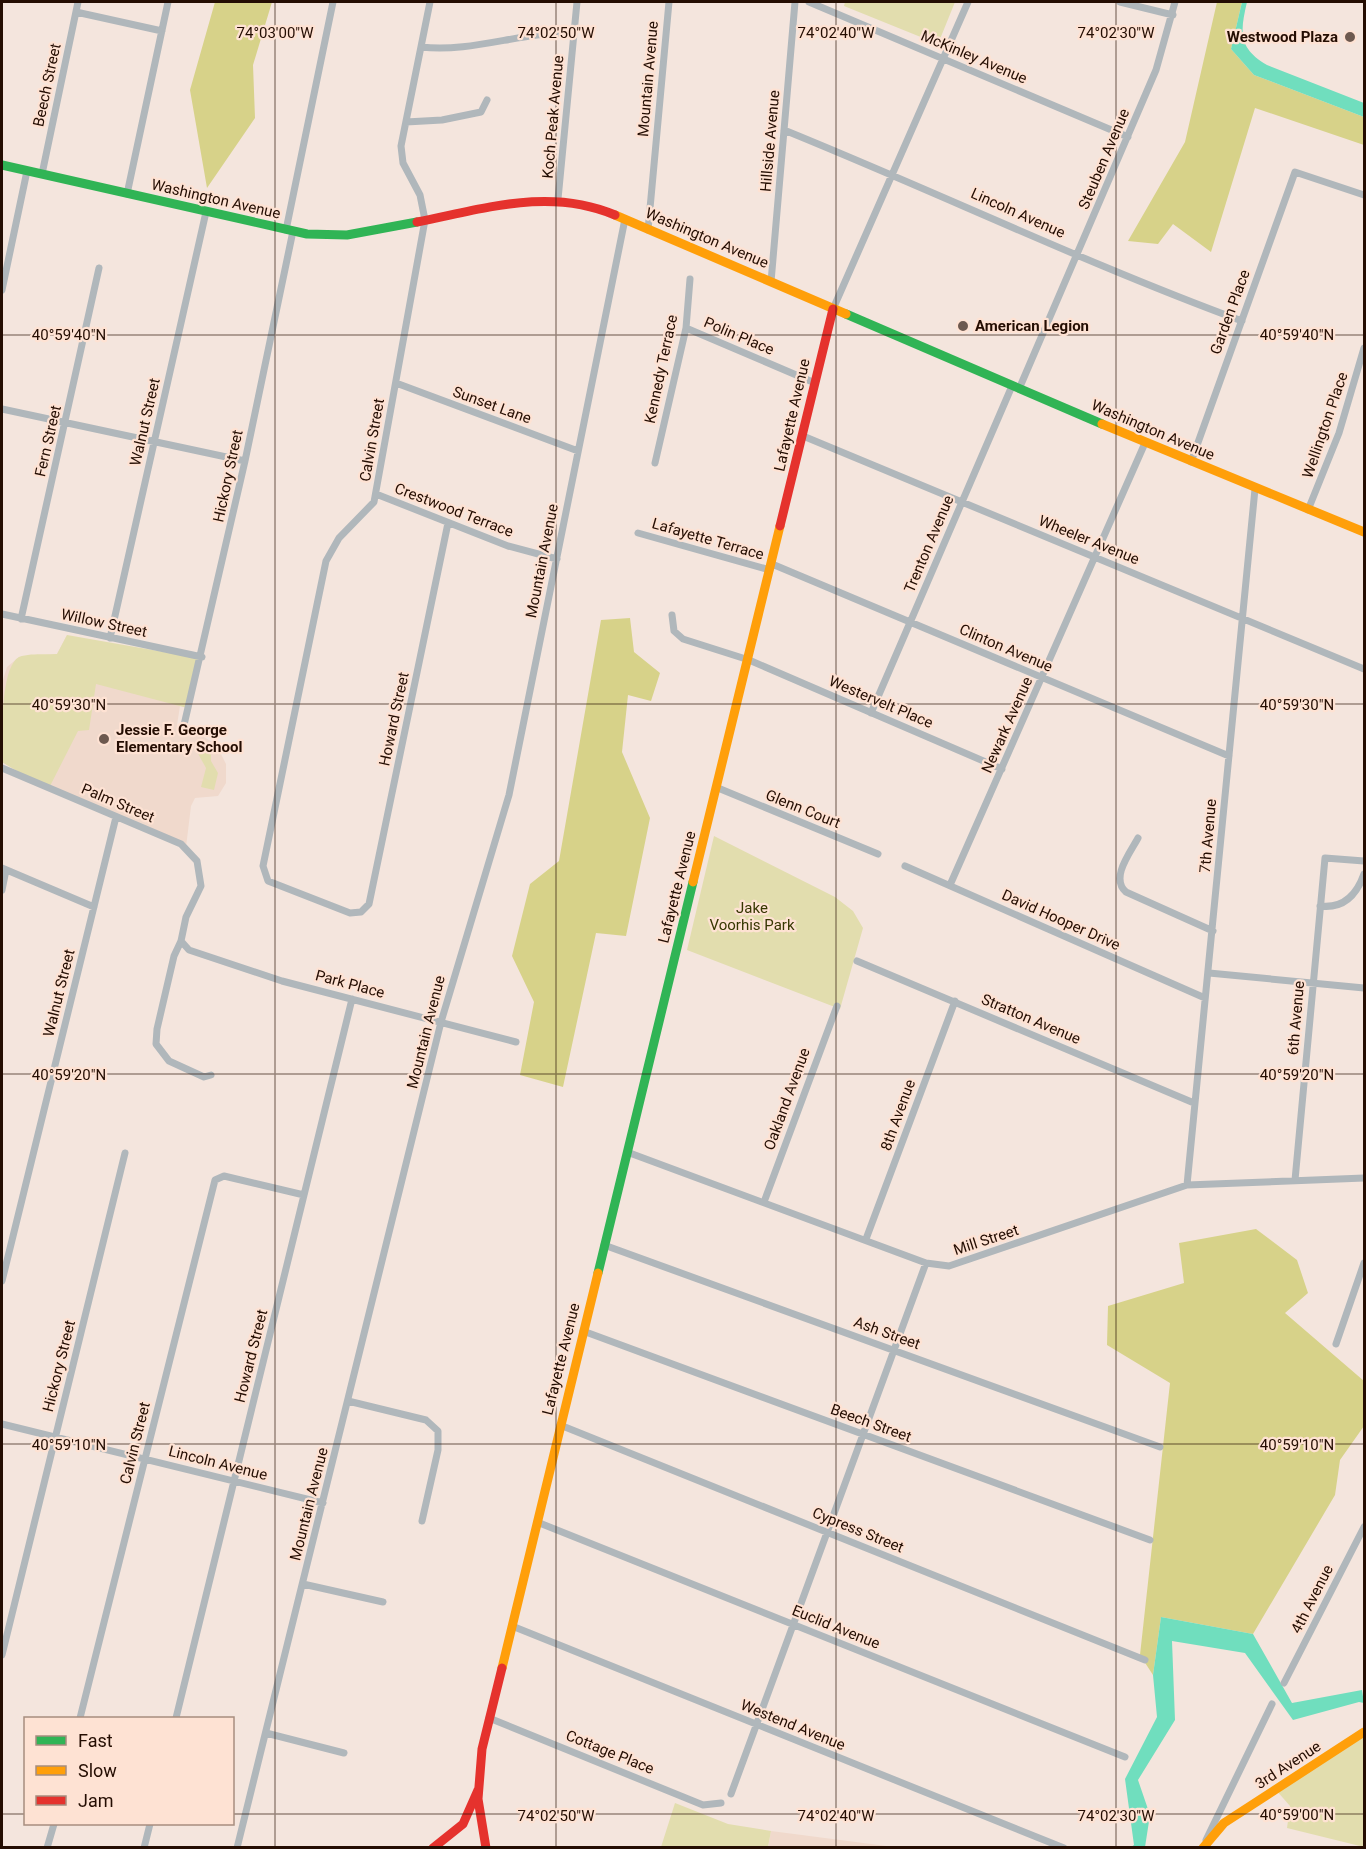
<svg xmlns="http://www.w3.org/2000/svg" width="1366" height="1849" viewBox="0 0 1366 1849" font-family="Roboto,sans-serif">
<style>
.built{fill:#f0d9cc}
.green{fill:#e2ddae}
.forest{fill:#d7d289}
.water{fill:#70debe}
.lines{fill:none;stroke-linecap:round;stroke-linejoin:round}
.street{stroke:#b0b7bb;stroke-width:7}
.fast{stroke:#30b455;stroke-width:9}
.slow{stroke:#ff9f0a;stroke-width:9}
.jam{stroke:#e5322d;stroke-width:9}
.ticks{fill:none;stroke:#240d02;stroke-width:1.5;stroke-opacity:0.45}
.poi-dot{fill:#6d594f;stroke:#fee2d3;stroke-width:2}
.labels{text-anchor:middle;stroke-width:4.5;stroke-linejoin:round;paint-order:stroke}
.poi-label{font-size:15px;font-weight:bold;fill:#240d02;stroke:#fee2d3;text-anchor:start}
.street-label{font-size:15px;fill:#240d02;stroke:#fee2d3}
.park-label{font-size:15px;fill:#373702;stroke:#fee2d3}
.ticks-label{font-size:15px;text-anchor:middle;fill:#240d02;stroke:#fee2d3;stroke-width:4.5;stroke-linejoin:round;paint-order:stroke}
</style>
<rect width="100%" height="100%" fill="#f4e5dd"/>
<path class="built" d="M 67,635 L 180,706 L 177,725 L 183,731 L 199,734 L 214,743 L 221,754 L 226,764 L 226,783 L 218,796 L 195,798 L 191,806 L 186,847 L 55,791 L 2,762 L 2,683 L 7,667 L 19,657 L 57,654 Z
M 771,1831 L 894,1847 L 768,1848 Z"/>
<path class="green" d="M 845,2 L 955,2 L 938,44 L 844,6 Z
M 67,635 L 198,658 L 191,709 L 96,684 L 89,730 L 78,731 L 48,790 L 2,762 C 2,738 0,667 19,657 C 30,653 45,655 57,654 Z
M 201,745 L 211,751 L 211,761 L 218,773 L 214,790 L 201,787 L 206,768 L 196,750 Z
M 714,836 L 835,897 L 853,911 L 863,928 L 840,1009 L 687,950 Z
M 1364,1732 L 1364,1847 L 1287,1828 L 1290,1806 L 1276,1790 Z
M 675,1803 L 728,1824 L 771,1831 L 768,1847 L 661,1847 Z"/>
<path class="forest" d="M 215,2 L 272,2 L 253,65 L 255,118 L 207,188 L 190,90 Z
M 1217,2 L 1242,2 L 1231,49 L 1254,75 L 1364,117 L 1364,145 L 1255,108 L 1211,252 L 1173,224 L 1158,244 L 1128,241 L 1185,142 Z
M 630,618 L 634,652 L 660,673 L 651,701 L 628,695 L 622,752 L 650,818 L 626,936 L 596,933 L 563,1087 L 520,1075 L 534,1002 L 512,956 L 530,884 L 559,861 L 601,620 Z
M 1256,1229 L 1297,1260 L 1308,1293 L 1285,1313 L 1364,1381 L 1364,1426 L 1340,1460 L 1335,1495 L 1253,1634 L 1161,1617 L 1153,1675 L 1140,1655 L 1170,1383 L 1107,1345 L 1108,1306 L 1184,1283 L 1179,1243 Z"/>
<path class="water" d="M 1242,2 L 1247,2 C 1240,32 1238,48 1267,65 L 1364,103 L 1364,117 L 1254,75 L 1231,49 Z
M 1161,1617 L 1253,1634 L 1292,1703 L 1362,1690 L 1364,1703 L 1359,1702 L 1293,1720 L 1245,1653 L 1172,1641 L 1175,1720 L 1138,1780 L 1150,1815 L 1145,1847 L 1131,1847 L 1134,1845 L 1125,1779 L 1157,1717 L 1153,1675 Z"/>
<g class="lines">
<path class="street" d="M 430,2 L 401,146 L 403,163 L 420,195 L 425,220 L 374,502 L 339,538 L 326,561 L 263,866 L 268,881 L 350,913 L 361,912 L 369,904 L 448,523
M 809,2 L 1128,137
M 1120,2 L 1173,15
M 76,12 L 162,31
M 421,47 C 473,53 523,31 574,33
M 406,122 L 442,120 L 481,112 L 487,100
M 784,130 C 937,192 1087,264 1242,321
M 42,174 L 78,2
M 127,194 L 168,2
M 558,199 L 577,2
M 286,230 L 333,2
M 648,230 L 669,2
M 771,282 L 795,2
M 2,290 L 27,171
M 833,309 L 968,2
M 686,328 L 815,383
M 396,383 L 578,451
M 1019,389 L 1156,70 L 1175,2
M 2,409 L 245,461
M 803,436 L 1364,669
M 1191,462 L 1295,172 L 1364,195
M 655,463 L 686,328 L 690,279
M 376,494 L 508,546 L 557,559
M 1308,510 L 1339,433 L 1364,348
M 638,533 L 770,570
M 772,564 L 1229,756
M 2,614 L 202,657
M 672,615 L 674,631 L 683,639 L 749,660 L 1002,769
M 21,619 L 99,268
M 110,638 L 206,212
M 871,713 L 1012,386
M 184,725 L 245,461 L 293,231
M 2,768 L 181,844 L 197,861 L 201,886 L 186,917 L 181,941 L 174,956 L 157,1029 L 156,1044 L 169,1061 L 204,1077 L 211,1075
M 718,788 L 878,854
M 1138,838 C 1130,853 1110,878 1126,892 L 1213,931
M 905,866 L 1205,998
M 2,868 L 94,907
M 950,885 L 1145,443
M 2,890 L 6,870
M 1320,906 C 1344,909 1357,894 1364,874
M 181,941 L 189,950 L 282,981 L 516,1042
M 857,961 L 1194,1103
M 1209,973 L 1364,988
M 627,1152 L 926,1263 L 949,1266 L 1187,1185 L 1364,1178
M 1295,1180 L 1325,858 L 1364,861
M 1187,1185 L 1255,489
M 764,1202 L 837,1006
M 866,1239 L 955,1001
M 604,1245 L 1160,1447
M 2,1281 L 116,817
M 583,1331 L 1150,1540
M 1336,1344 L 1364,1263
M 348,1401 L 426,1420 L 438,1431 L 438,1450 L 422,1521
M 2,1424 L 323,1503
M 560,1425 L 1145,1660
M 537,1522 L 1125,1757
M 303,1584 L 383,1602
M 512,1626 L 1064,1848
M 2,1655 L 125,1153
M 1284,1683 L 1364,1527
M 80,1718 L 215,1180 L 224,1176 L 304,1195
M 176,1718 L 352,999
M 489,1718 L 703,1805 L 721,1803
M 266,1733 L 344,1753
M 731,1794 L 926,1263
M 1206,1840 L 1272,1704
M 47,1848 L 54,1824
M 144,1848 L 150,1824
M 237,1848 L 441,1022 L 509,795 L 625,219"/>
<path class="fast" d="M 2,165 L 307,234 L 347,235 L 417,222
M 846,314 L 1102,424
M 598,1273 L 693,882"/>
<path class="slow" d="M 615,215 L 846,314
M 1102,424 L 1364,532
M 693,882 L 780,526
M 502,1668 L 598,1273
M 1203,1848 L 1224,1823 L 1364,1732"/>
<path class="jam" d="M 417,222 C 484,209 549,187 615,215
M 780,526 L 833,309
M 433,1848 L 463,1824 L 478,1790
M 486,1848 L 478,1799 L 482,1749 L 502,1668"/>
</g>
<path class="ticks" d="M 275,2 L 275,1848M 556,2 L 556,1848M 836,2 L 836,1848M 1116,2 L 1116,1848M 2,335 L 1364,335M 2,704 L 1364,704M 2,1074 L 1364,1074M 2,1444 L 1364,1444M 2,1814 L 26,1814M 232,1814 L 1364,1814"/>
<g class="poi-dot">
<circle cx="1350" cy="37" r="6"/>
<circle cx="963" cy="326" r="6"/>
<circle cx="104" cy="739" r="6"/>
</g>
<g class="labels">
<g class="poi-label">
<text x="1338" y="42" text-anchor="end">Westwood Plaza</text>
<text x="975" y="331">American Legion</text>
<text x="116" y="735">Jessie F. George<tspan x="116" dy="17">Elementary School</tspan></text>
</g>
<g class="street-label">
<text transform="translate(974 57) rotate(23)" y="5">McKinley Avenue</text>
<text transform="translate(648 79) rotate(-85)" y="5">Mountain Avenue</text>
<text transform="translate(47 85) rotate(-78)" y="5">Beech Street</text>
<text transform="translate(553 117) rotate(-85)" y="5">Koch Peak Avenue</text>
<text transform="translate(770 141) rotate(-85)" y="5">Hillside Avenue</text>
<text transform="translate(1104 159) rotate(-67)" y="5">Steuben Avenue</text>
<text transform="translate(216 199) rotate(13)" y="5">Washington Avenue</text>
<text transform="translate(1018 213) rotate(24)" y="5">Lincoln Avenue</text>
<text transform="translate(707 238) rotate(23)" y="5">Washington Avenue</text>
<text transform="translate(1230 312) rotate(-70)" y="5">Garden Place</text>
<text transform="translate(739 336) rotate(23)" y="5">Polin Place</text>
<text transform="translate(661 369) rotate(-78)" y="5">Kennedy Terrace</text>
<text transform="translate(492 405) rotate(20)" y="5">Sunset Lane</text>
<text transform="translate(792 415) rotate(-77)" y="5">Lafayette Avenue</text>
<text transform="translate(145 422) rotate(-77)" y="5">Walnut Street</text>
<text transform="translate(1325 425) rotate(-71)" y="5">Wellington Place</text>
<text transform="translate(1153 430) rotate(23)" y="5">Washington Avenue</text>
<text transform="translate(372 440) rotate(-80)" y="5">Calvin Street</text>
<text transform="translate(48 441) rotate(-77)" y="5">Fern Street</text>
<text transform="translate(228 476) rotate(-78)" y="5">Hickory Street</text>
<text transform="translate(454 510) rotate(21)" y="5">Crestwood Terrace</text>
<text transform="translate(708 539) rotate(16)" y="5">Lafayette Terrace</text>
<text transform="translate(1089 540) rotate(22)" y="5">Wheeler Avenue</text>
<text transform="translate(929 544) rotate(-67)" y="5">Trenton Avenue</text>
<text transform="translate(542 561) rotate(-79)" y="5">Mountain Avenue</text>
<text transform="translate(104 623) rotate(12)" y="5">Willow Street</text>
<text transform="translate(1006 648) rotate(23)" y="5">Clinton Avenue</text>
<text transform="translate(881 702) rotate(23)" y="5">Westervelt Place</text>
<text transform="translate(394 719) rotate(-78)" y="5">Howard Street</text>
<text transform="translate(1007 725) rotate(-66)" y="5">Newark Avenue</text>
<text transform="translate(118 803) rotate(23)" y="5">Palm Street</text>
<text transform="translate(803 809) rotate(22)" y="5">Glenn Court</text>
<text transform="translate(1208 836) rotate(-85)" y="5">7th Avenue</text>
<text transform="translate(677 887) rotate(-76)" y="5">Lafayette Avenue</text>
<text transform="translate(1061 920) rotate(24)" y="5">David Hooper Drive</text>
<text transform="translate(350 984) rotate(15)" y="5">Park Place</text>
<text transform="translate(59 993) rotate(-76)" y="5">Walnut Street</text>
<text transform="translate(1296 1018) rotate(-85)" y="5">6th Avenue</text>
<text transform="translate(1031 1019) rotate(23)" y="5">Stratton Avenue</text>
<text transform="translate(426 1032) rotate(-76)" y="5">Mountain Avenue</text>
<text transform="translate(787 1099) rotate(-70)" y="5">Oakland Avenue</text>
<text transform="translate(898 1115) rotate(-70)" y="5">8th Avenue</text>
<text transform="translate(986 1240) rotate(-18)" y="5">Mill Street</text>
<text transform="translate(887 1333) rotate(20)" y="5">Ash Street</text>
<text transform="translate(251 1356) rotate(-76)" y="5">Howard Street</text>
<text transform="translate(561 1359) rotate(-76)" y="5">Lafayette Avenue</text>
<text transform="translate(59 1366) rotate(-76)" y="5">Hickory Street</text>
<text transform="translate(871 1423) rotate(20)" y="5">Beech Street</text>
<text transform="translate(135 1443) rotate(-76)" y="5">Calvin Street</text>
<text transform="translate(218 1463) rotate(14)" y="5">Lincoln Avenue</text>
<text transform="translate(309 1504) rotate(-76)" y="5">Mountain Avenue</text>
<text transform="translate(858 1530) rotate(22)" y="5">Cypress Street</text>
<text transform="translate(1312 1599) rotate(-63)" y="5">4th Avenue</text>
<text transform="translate(836 1627) rotate(22)" y="5">Euclid Avenue</text>
<text transform="translate(793 1725) rotate(22)" y="5">Westend Avenue</text>
<text transform="translate(610 1752) rotate(22)" y="5">Cottage Place</text>
<text transform="translate(1288 1765) rotate(-33)" y="5">3rd Avenue</text>
</g>
<g class="park-label">
<text x="752" y="913">Jake<tspan x="752" dy="17">Voorhis Park</tspan></text>
</g>
</g>
<g class="ticks-label">
<text x="275" y="38">74°03'00"W</text>
<text x="556" y="38">74°02'50"W</text>
<text x="836" y="38">74°02'40"W</text>
<text x="1116" y="38">74°02'30"W</text>
<text x="69" y="340">40°59'40"N</text>
<text x="1297" y="340">40°59'40"N</text>
<text x="69" y="710">40°59'30"N</text>
<text x="1297" y="710">40°59'30"N</text>
<text x="69" y="1080">40°59'20"N</text>
<text x="1297" y="1080">40°59'20"N</text>
<text x="69" y="1450">40°59'10"N</text>
<text x="1297" y="1450">40°59'10"N</text>
<text x="1297" y="1820">40°59'00"N</text>
<text x="556" y="1821">74°02'50"W</text>
<text x="836" y="1821">74°02'40"W</text>
<text x="1116" y="1821">74°02'30"W</text>
</g>
<rect width="1366" height="1849" fill="none" stroke="#240d02" stroke-width="6"/>
<rect x="24" y="1717" width="210" height="108" fill="#fee2d3" stroke="#a78d7f" stroke-width="1.5"/>
<rect x="36" y="1736" width="30" height="9" fill="#30b455" stroke="#a78d7f" stroke-width="1.5"/>
<text x="78" y="1747" font-size="18" fill="#240d02">Fast</text>
<rect x="36" y="1766" width="30" height="9" fill="#ff9f0a" stroke="#a78d7f" stroke-width="1.5"/>
<text x="78" y="1777" font-size="18" fill="#240d02">Slow</text>
<rect x="36" y="1796" width="30" height="9" fill="#e5322d" stroke="#a78d7f" stroke-width="1.5"/>
<text x="78" y="1807" font-size="18" fill="#240d02">Jam</text>
</svg>
